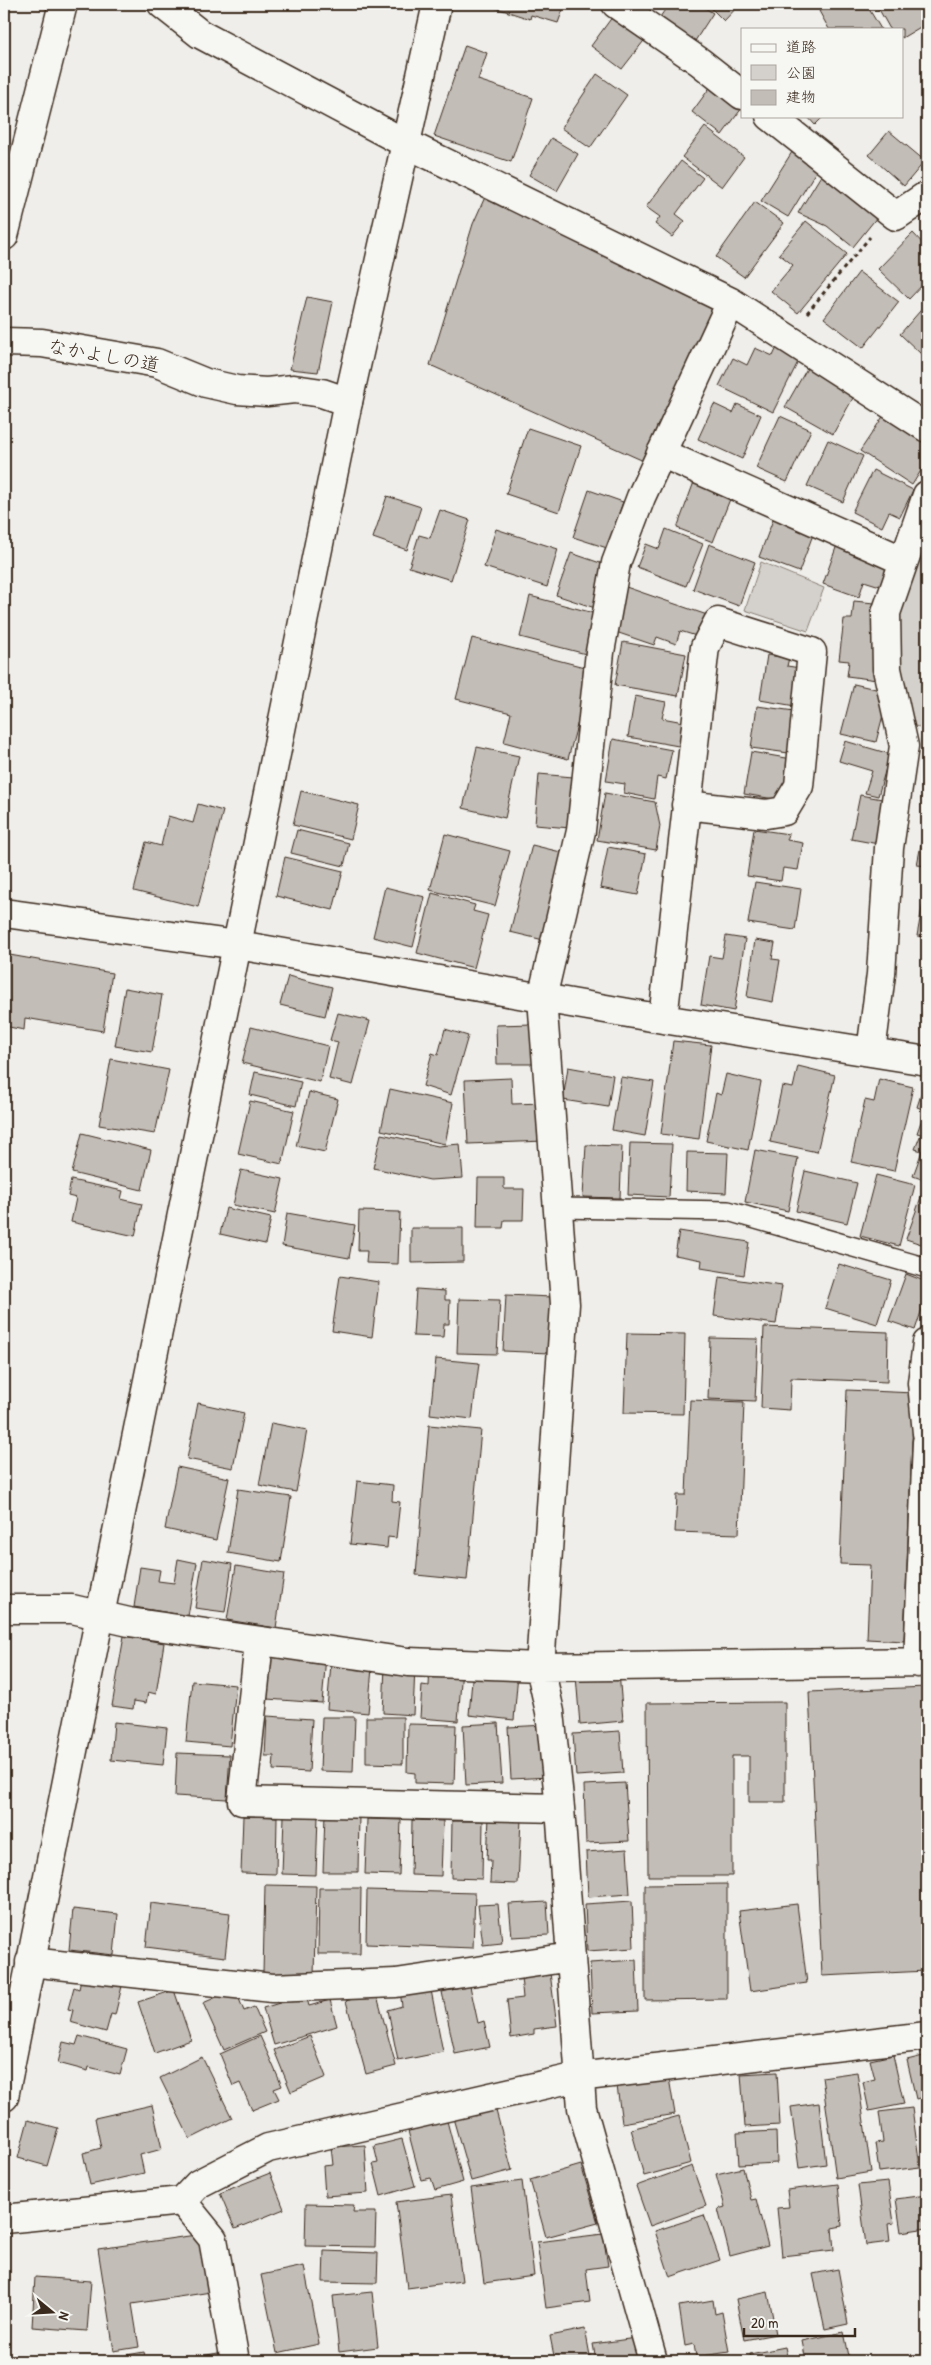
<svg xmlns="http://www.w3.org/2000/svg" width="931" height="2365" viewBox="0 0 931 2365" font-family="'Patrick Hand','Klee One',sans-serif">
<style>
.green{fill:#d4d1cc;stroke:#887e75}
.building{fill:#c2bdb7;stroke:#3b2a1e}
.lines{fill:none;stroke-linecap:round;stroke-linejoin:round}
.service-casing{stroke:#3b2a1e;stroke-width:22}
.minor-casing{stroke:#3b2a1e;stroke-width:31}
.tertiary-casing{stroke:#3b2a1e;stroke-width:31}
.path{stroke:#3b2a1e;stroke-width:3;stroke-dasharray:4 4;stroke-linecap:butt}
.service{stroke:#f6f6f2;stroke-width:19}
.minor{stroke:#f6f6f2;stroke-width:28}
.tertiary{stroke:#f6f6f2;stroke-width:28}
.labels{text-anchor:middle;stroke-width:4;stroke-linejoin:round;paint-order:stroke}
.street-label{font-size:19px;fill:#3b2a1e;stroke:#f6f6f2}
</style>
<rect width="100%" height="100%" fill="#efeeea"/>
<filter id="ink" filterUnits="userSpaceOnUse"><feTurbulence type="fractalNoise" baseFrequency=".02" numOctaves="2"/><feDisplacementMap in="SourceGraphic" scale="10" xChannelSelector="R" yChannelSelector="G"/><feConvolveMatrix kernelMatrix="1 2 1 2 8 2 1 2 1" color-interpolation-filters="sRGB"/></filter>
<g filter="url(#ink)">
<path class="green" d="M 927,519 L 927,728 L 900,724 L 888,615 Z
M 761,562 L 824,588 L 808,631 L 745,610 Z"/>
<path class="building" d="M 484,4 L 565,4 L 558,23 L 531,15 L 530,19 Z
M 669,4 L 699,4 L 713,13 L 695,41 L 660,17 Z
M 707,4 L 740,4 L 724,21 Z
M 830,4 L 866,4 L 881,29 L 829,29 L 819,11 Z
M 876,4 L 927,4 L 927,23 L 902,38 L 902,29 L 890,29 Z
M 618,9 L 650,33 L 622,69 L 591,46 Z
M 465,45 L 487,53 L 478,80 L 533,98 L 511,162 L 434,136 Z
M 597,74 L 627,95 L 590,148 L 561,128 Z
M 714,82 L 742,108 L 722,135 L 692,112 Z
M 807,116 L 824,116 L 815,125 Z
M 705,127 L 744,157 L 722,187 L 682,157 Z
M 889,131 L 925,161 L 904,186 L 869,155 Z
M 551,138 L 578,154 L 557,191 L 529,175 Z
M 792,152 L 818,168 L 788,217 L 761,201 Z
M 681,161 L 703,178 L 676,214 L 685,221 L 672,237 L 655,224 L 660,217 L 646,207 Z
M 825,169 L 882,211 L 853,247 L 827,226 L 798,213 Z
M 485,197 L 721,303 L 648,463 L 430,365 L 473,224 Z
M 755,202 L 784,223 L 744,277 L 716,257 Z
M 806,221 L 847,254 L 798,313 L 771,291 L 793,265 L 779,254 Z
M 913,233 L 927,248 L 927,280 L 909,299 L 878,269 Z
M 859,272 L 899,302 L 863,348 L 824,318 Z
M 307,297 L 333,302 L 318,372 L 290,369 Z
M 927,303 L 927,347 L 921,354 L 900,334 Z
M 779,343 L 802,354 L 773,412 L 719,386 L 733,358 L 747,365 L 755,348 L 773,356 Z
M 810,363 L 858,389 L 833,434 L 785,407 Z
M 714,404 L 733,413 L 737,404 L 761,415 L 742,459 L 698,439 Z
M 886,412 L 927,439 L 927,461 L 912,485 L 860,451 Z
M 780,416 L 811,430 L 787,482 L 756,468 Z
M 528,428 L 581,446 L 559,512 L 506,494 Z
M 828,440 L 863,456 L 843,502 L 807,486 Z
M 873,470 L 913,490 L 900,517 L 889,512 L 882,527 L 852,512 Z
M 694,482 L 734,489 L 713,542 L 677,528 Z
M 589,490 L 623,502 L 607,548 L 573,537 Z
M 387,496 L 421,507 L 407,550 L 373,538 Z
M 440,510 L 470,520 L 451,580 L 409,567 L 419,535 L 430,538 Z
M 774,517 L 814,532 L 799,572 L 759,557 Z
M 496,529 L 558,549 L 547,587 L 484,567 Z
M 666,529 L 703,544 L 686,586 L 637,567 L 646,544 L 659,549 Z
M 838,542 L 889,560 L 880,586 L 864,581 L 859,597 L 823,584 Z
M 709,544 L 755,562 L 739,606 L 693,589 Z
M 571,553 L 612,567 L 598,609 L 556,595 Z
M 626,587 L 710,616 L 703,638 L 680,631 L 676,644 L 657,637 L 654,645 L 610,630 Z
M 530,596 L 601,615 L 590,655 L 520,637 Z
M 854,601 L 884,604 L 877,680 L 847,676 L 849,661 L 839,660 L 844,619 L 852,619 Z
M 472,638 L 592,669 L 568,759 L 504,742 L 511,713 L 456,699 Z
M 623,642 L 686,654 L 678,696 L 615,685 Z
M 767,655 L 789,658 L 787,666 L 807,669 L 801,707 L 760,700 Z
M 854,684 L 889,692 L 876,742 L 841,734 Z
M 635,696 L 666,702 L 662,718 L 689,723 L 684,747 L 628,737 Z
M 757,706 L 802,712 L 796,754 L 751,748 Z
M 613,739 L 672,750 L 666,779 L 657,777 L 654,799 L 624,793 L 625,784 L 606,781 Z
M 845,741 L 890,754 L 878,796 L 865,793 L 872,771 L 839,761 Z
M 477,747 L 519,756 L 505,818 L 463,808 Z
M 751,752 L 792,759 L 786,801 L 744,794 Z
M 539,774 L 573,777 L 570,828 L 535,825 Z
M 301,791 L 359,805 L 351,839 L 293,825 Z
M 605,793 L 655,802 L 660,826 L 656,850 L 597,840 Z
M 860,795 L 893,801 L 884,845 L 851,839 Z
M 198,804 L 223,811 L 198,907 L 134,891 L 146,842 L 161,846 L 168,816 L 193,823 Z
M 754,829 L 789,834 L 787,840 L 803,843 L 798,870 L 783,868 L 781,881 L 747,876 Z
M 297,830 L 349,843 L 344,866 L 291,853 Z
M 445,834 L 510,851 L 495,906 L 430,890 Z
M 923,834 L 927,835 L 927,866 L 917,865 Z
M 532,845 L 573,855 L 552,942 L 510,932 Z
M 608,847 L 646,854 L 638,895 L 600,888 Z
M 285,857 L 343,871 L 333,910 L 276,896 Z
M 755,882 L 801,889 L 795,930 L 748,923 Z
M 926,885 L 927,886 L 927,937 L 917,936 Z
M 385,887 L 425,897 L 413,947 L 373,937 Z
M 432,893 L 475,905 L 473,911 L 488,915 L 474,968 L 417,953 Z
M 726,936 L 745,939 L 734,1011 L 701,1005 L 709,956 L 722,958 Z
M 755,940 L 775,943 L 772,959 L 780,960 L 773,1002 L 747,997 Z
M 4,954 L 112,973 L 103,1031 L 25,1018 L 24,1030 L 4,1026 Z
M 927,969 L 927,993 L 923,992 Z
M 288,976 L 332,987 L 325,1016 L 280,1005 Z
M 125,988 L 162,995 L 152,1052 L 115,1046 Z
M 338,1013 L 370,1021 L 353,1085 L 329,1079 L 338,1042 L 330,1040 Z
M 533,1024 L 533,1064 L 497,1064 L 496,1025 Z
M 251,1027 L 328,1046 L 320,1082 L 242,1063 Z
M 445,1029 L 468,1036 L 451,1095 L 423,1086 L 432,1053 L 438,1055 Z
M 673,1041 L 711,1045 L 699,1139 L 661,1134 Z
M 111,1059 L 169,1070 L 155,1134 L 99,1125 Z
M 798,1066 L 835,1075 L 817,1152 L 770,1142 L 782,1086 L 793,1088 Z
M 568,1067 L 613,1075 L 608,1107 L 563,1100 Z
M 255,1072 L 301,1082 L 296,1106 L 250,1095 Z
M 726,1074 L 761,1082 L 748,1150 L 706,1141 L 716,1093 L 721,1095 Z
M 621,1077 L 654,1082 L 645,1136 L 612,1130 Z
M 511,1078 L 512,1104 L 544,1103 L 545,1141 L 468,1144 L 465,1080 Z
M 879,1079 L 913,1087 L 894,1171 L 851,1162 L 865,1100 L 874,1102 Z
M 925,1082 L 927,1083 L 927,1181 L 913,1176 L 922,1151 L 915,1149 L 921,1134 L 917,1133 L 925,1110 L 917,1107 Z
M 390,1089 L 453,1103 L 445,1144 L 381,1130 Z
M 309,1092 L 338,1099 L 325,1152 L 296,1146 Z
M 250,1101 L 294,1111 L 282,1164 L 238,1154 Z
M 82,1133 L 151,1150 L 142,1190 L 72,1173 Z
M 381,1134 L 438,1146 L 460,1144 L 463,1178 L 430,1180 L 373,1168 Z
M 630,1143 L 672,1144 L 669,1197 L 628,1195 Z
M 586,1145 L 622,1146 L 620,1198 L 583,1197 Z
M 755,1150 L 798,1158 L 788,1211 L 745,1202 Z
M 687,1152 L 728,1153 L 726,1193 L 686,1191 Z
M 241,1170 L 283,1179 L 275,1214 L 233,1205 Z
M 805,1171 L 857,1183 L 847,1223 L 796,1211 Z
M 876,1175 L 915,1185 L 899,1246 L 860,1236 Z
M 478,1178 L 504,1178 L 504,1189 L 524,1189 L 523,1220 L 504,1220 L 503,1228 L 477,1228 Z
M 71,1180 L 123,1191 L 121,1199 L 142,1204 L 135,1236 L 71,1222 L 76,1198 L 68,1196 Z
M 925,1186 L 927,1187 L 927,1246 L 906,1239 Z
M 226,1208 L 271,1218 L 265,1244 L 220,1234 Z
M 359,1211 L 400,1212 L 398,1264 L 366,1263 L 367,1251 L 358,1251 Z
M 287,1213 L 355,1225 L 349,1258 L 282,1246 Z
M 411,1228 L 463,1228 L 463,1262 L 411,1263 Z
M 679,1231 L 749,1242 L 744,1275 L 701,1268 L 702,1260 L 675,1255 Z
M 839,1264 L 891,1280 L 877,1324 L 825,1308 Z
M 906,1274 L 927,1282 L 927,1294 L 915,1330 L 889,1321 Z
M 340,1276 L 379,1282 L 372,1337 L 332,1331 Z
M 719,1277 L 782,1286 L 776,1324 L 714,1316 Z
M 416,1289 L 445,1291 L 445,1300 L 450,1300 L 449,1324 L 444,1324 L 443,1337 L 413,1336 Z
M 506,1295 L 552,1297 L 549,1353 L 503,1351 Z
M 459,1299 L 500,1300 L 497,1354 L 457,1353 Z
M 764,1327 L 888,1332 L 887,1382 L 791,1378 L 790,1410 L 761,1408 Z
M 627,1333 L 685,1334 L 683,1414 L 624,1413 Z
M 710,1338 L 758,1339 L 755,1401 L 708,1399 Z
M 436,1359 L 479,1363 L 472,1419 L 430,1414 Z
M 847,1390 L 914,1393 L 904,1641 L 867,1639 L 870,1565 L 840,1564 Z
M 690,1400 L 744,1402 L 739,1534 L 675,1532 L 677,1495 L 686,1495 Z
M 198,1403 L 244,1413 L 233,1468 L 187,1459 Z
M 271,1423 L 307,1430 L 296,1492 L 259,1485 Z
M 429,1425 L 481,1430 L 467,1580 L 416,1575 Z
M 177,1467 L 229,1478 L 216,1540 L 165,1529 Z
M 357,1481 L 393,1485 L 392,1501 L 400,1502 L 396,1538 L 388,1537 L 387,1548 L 350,1544 Z
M 238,1489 L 291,1497 L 281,1562 L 228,1553 Z
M 178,1559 L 197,1563 L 188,1616 L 134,1607 L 140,1567 L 160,1570 L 158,1581 L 174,1583 Z
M 203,1559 L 232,1564 L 225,1612 L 195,1608 Z
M 236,1566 L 284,1574 L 276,1628 L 227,1620 Z
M 124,1636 L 164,1643 L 156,1694 L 148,1692 L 146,1703 L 134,1701 L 133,1709 L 112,1706 Z
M 272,1652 L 326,1656 L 322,1703 L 267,1699 Z
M 331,1664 L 372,1668 L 368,1713 L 327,1709 Z
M 385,1665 L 415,1666 L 413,1715 L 383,1713 Z
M 430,1666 L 462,1668 L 458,1721 L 420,1718 L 422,1685 L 429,1686 Z
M 473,1668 L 518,1673 L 514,1720 L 469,1715 Z
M 619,1672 L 623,1721 L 580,1725 L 576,1676 Z
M 192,1681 L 236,1685 L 230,1746 L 186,1742 Z
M 927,1687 L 927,1971 L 822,1976 L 809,1692 Z
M 785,1702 L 785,1802 L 749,1802 L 749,1756 L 732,1756 L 732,1876 L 648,1876 L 647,1703 Z
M 267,1716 L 312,1719 L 309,1772 L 273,1770 L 274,1756 L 265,1756 Z
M 322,1717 L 355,1717 L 353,1772 L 320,1771 Z
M 366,1717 L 403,1717 L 403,1764 L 366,1763 Z
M 114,1722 L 167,1728 L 163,1765 L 111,1760 Z
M 498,1723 L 502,1783 L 466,1785 L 463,1725 Z
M 408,1724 L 456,1725 L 454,1784 L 415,1783 L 415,1773 L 407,1772 Z
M 546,1725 L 549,1777 L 511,1779 L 508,1727 Z
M 620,1731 L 623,1773 L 576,1776 L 573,1734 Z
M 177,1753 L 230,1755 L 227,1799 L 175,1796 Z
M 625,1783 L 629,1841 L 586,1843 L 584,1785 Z
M 325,1814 L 359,1815 L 358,1872 L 323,1872 Z
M 243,1816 L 277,1817 L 276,1874 L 241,1873 Z
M 284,1816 L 318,1816 L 316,1875 L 282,1874 Z
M 489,1817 L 521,1819 L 518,1884 L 490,1883 L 491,1860 L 487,1860 Z
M 367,1819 L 401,1820 L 399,1875 L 365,1874 Z
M 412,1820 L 443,1821 L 441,1876 L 411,1875 Z
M 452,1821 L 483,1821 L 482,1879 L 451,1878 Z
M 627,1849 L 630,1894 L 588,1897 L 586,1852 Z
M 727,1884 L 727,1999 L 645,2000 L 645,1885 Z
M 265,1885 L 316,1886 L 314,1976 L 263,1974 Z
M 319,1888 L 361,1888 L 360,1954 L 318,1954 Z
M 367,1890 L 475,1893 L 473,1948 L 366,1944 Z
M 632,1901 L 634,1948 L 587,1951 L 585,1904 Z
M 547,1902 L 549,1935 L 512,1937 L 509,1904 Z
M 151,1903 L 230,1913 L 225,1957 L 146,1947 Z
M 498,1904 L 502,1943 L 483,1945 L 478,1905 Z
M 797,1904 L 807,1983 L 750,1991 L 739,1911 Z
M 73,1909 L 118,1914 L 114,1955 L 69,1950 Z
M 636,1960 L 638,2011 L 592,2013 L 590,1963 Z
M 83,1971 L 123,1982 L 115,2015 L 111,2014 L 106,2032 L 70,2022 L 73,2010 L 68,2009 L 74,1987 L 79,1989 Z
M 550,1973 L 557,2026 L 534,2029 L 534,2034 L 511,2038 L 507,2000 L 523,1998 L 521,1977 Z
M 430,1985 L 443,2052 L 398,2061 L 388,2010 L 402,2006 L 400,1991 Z
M 470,1986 L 478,2023 L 484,2021 L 490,2047 L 455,2054 L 442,1992 Z
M 235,1989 L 244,2011 L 254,2007 L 265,2032 L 224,2050 L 203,2003 Z
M 174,1990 L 191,2040 L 155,2053 L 138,2002 Z
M 376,1992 L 396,2066 L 366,2074 L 346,2001 Z
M 306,1995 L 309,2006 L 330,2000 L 337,2026 L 274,2045 L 263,2008 Z
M 79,2036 L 127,2049 L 120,2075 L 89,2067 L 88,2071 L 58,2063 L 63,2042 L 76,2045 Z
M 260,2036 L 282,2086 L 274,2089 L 279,2099 L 252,2110 L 240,2083 L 233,2086 L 220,2054 Z
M 310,2036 L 326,2077 L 291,2092 L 274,2050 Z
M 893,2055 L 904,2104 L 869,2111 L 863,2082 L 875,2079 L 870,2060 Z
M 927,2055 L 927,2096 L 916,2099 L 907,2060 Z
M 202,2057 L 232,2118 L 190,2139 L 160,2078 Z
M 777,2072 L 780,2125 L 745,2127 L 741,2074 Z
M 857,2072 L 871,2172 L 836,2178 L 822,2077 Z
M 669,2078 L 675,2114 L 622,2123 L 617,2086 Z
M 819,2103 L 826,2164 L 799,2168 L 791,2107 Z
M 152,2105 L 162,2149 L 140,2155 L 144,2173 L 90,2185 L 83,2153 L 101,2148 L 95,2118 Z
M 495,2107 L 512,2170 L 471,2181 L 453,2118 Z
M 912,2108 L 920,2167 L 879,2172 L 875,2143 L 883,2142 L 879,2112 Z
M 679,2116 L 691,2163 L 644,2176 L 631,2129 Z
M 28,2120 L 58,2128 L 47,2166 L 18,2158 Z
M 447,2121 L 463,2182 L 435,2190 L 431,2178 L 421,2180 L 408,2131 Z
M 776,2131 L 777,2163 L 739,2165 L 737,2133 Z
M 402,2139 L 415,2186 L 381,2196 L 373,2164 L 378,2163 L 374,2146 Z
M 365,2145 L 368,2193 L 325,2196 L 323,2166 L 333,2165 L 331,2147 Z
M 581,2165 L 598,2223 L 546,2237 L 530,2180 Z
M 692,2166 L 706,2206 L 650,2226 L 636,2186 Z
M 743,2168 L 751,2200 L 756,2199 L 768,2246 L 730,2256 L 718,2209 L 725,2207 L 716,2174 Z
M 270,2173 L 284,2209 L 235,2229 L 220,2193 Z
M 522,2181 L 534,2276 L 484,2283 L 471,2188 Z
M 888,2182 L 894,2223 L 888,2224 L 890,2242 L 866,2245 L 858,2185 Z
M 838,2184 L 842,2226 L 832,2228 L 834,2250 L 782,2256 L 777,2208 L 789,2207 L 787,2190 Z
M 451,2195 L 462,2281 L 407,2288 L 396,2202 Z
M 927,2195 L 927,2228 L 901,2232 L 896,2199 Z
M 306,2204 L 354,2205 L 353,2212 L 376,2212 L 375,2247 L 305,2246 Z
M 704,2215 L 720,2260 L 670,2277 L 655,2231 Z
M 203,2234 L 211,2292 L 132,2304 L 139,2347 L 114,2351 L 98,2249 Z
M 603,2234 L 608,2266 L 586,2269 L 590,2302 L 546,2308 L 537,2242 Z
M 324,2251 L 378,2253 L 377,2283 L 323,2282 Z
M 304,2266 L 319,2344 L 277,2353 L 261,2275 Z
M 838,2269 L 848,2324 L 825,2329 L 813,2274 Z
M 924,2271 L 927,2271 L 927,2327 Z
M 35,2277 L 91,2281 L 87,2331 L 32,2327 Z
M 372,2292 L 378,2347 L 339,2352 L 333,2296 Z
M 768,2292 L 776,2334 L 744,2340 L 736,2299 Z
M 713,2300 L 715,2314 L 722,2312 L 729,2352 L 696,2357 L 694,2344 L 685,2346 L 679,2306 Z
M 585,2329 L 591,2361 L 555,2361 L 550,2336 Z
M 844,2332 L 850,2361 L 806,2361 L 802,2341 Z
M 636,2338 L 640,2361 L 596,2361 L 593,2344 Z
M 785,2347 L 788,2361 L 752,2361 L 750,2354 Z
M 144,2352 L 146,2361 L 93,2361 Z
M 218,2353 L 220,2361 L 174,2361 Z"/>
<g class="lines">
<defs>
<path id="service" d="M 559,1208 L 728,1211 L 927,1268"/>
<path id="minor" d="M 162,4 L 200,34 L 405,143 L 731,302 L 927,428
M 616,4 L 700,62 L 742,95
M 770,116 L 896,216 L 927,195
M 4,236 L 63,4
M 4,342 L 42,343 L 157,363 L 206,383 L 237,390 L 267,392 L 294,389 L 322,393 L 348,402
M 661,453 L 904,561 L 927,495
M 4,913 L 238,945 L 663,1019 L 927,1061
M 663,1019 L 704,655 L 705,647 L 718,622 L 812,652 L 799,786 L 784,811 L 766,814 L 686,805
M 871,1052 L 881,974 L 889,848 L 904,746 L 887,669 L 886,613 L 904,561
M 927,1343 L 922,1383 L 927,1433
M 4,1609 L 72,1609 L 129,1622 L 408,1662 L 540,1667 L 927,1662
M 259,1642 L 242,1801 L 560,1808
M 918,1663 L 927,1442
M 30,1962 L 272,1988 L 396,1983 L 571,1957
M 182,2201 L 213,2239 L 235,2361
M 4,2219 L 182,2201 L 198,2184 L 268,2148 L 578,2077 L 927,2036
M 653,2361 L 582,2108 L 560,1808 L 550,1712 L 540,1667 L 565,1304 L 542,998 L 581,831 L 600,652 L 616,563 L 641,497 L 731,302"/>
<path id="tertiary" d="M 4,2097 L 100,1615 L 348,402 L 437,4"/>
</defs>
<use href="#service" class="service-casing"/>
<use href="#minor" class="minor-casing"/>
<use href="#tertiary" class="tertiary-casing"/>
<path class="path" d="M 807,313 L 870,237"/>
<use href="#service" class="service"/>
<use href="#minor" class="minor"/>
<use href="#tertiary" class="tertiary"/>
</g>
</g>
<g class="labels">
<g class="street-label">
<text transform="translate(104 355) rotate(10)" y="7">なかよしの道</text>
</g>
</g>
<rect width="931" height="2365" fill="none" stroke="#f6f6f2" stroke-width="20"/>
<rect x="10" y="10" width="911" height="2345" fill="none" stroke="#3b2a1e" stroke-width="2" filter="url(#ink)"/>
<rect x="741" y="28" width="162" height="90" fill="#f6f6f2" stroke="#aba49d"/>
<rect x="751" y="44" width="25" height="8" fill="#f6f6f2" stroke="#aba49d"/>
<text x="786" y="52" font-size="15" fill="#3b2a1e">道路</text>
<rect x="751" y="65" width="25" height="15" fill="#d4d1cc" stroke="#aba49d"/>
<text x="786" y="78" font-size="15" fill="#3b2a1e">公園</text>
<rect x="751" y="90" width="25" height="15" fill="#c2bdb7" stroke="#aba49d"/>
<text x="786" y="102" font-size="15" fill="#3b2a1e">建物</text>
<g transform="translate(52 2312) rotate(108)" stroke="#f6f6f2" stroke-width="4" paint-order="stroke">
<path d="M0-4L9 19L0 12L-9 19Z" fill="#3b2a1e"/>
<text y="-8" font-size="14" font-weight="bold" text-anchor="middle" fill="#3b2a1e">N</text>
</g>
<path d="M744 2328v8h111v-8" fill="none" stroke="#3b2a1e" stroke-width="2.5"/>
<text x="751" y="2328" font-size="15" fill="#3b2a1e" stroke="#f6f6f2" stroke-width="4" paint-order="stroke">20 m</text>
</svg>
